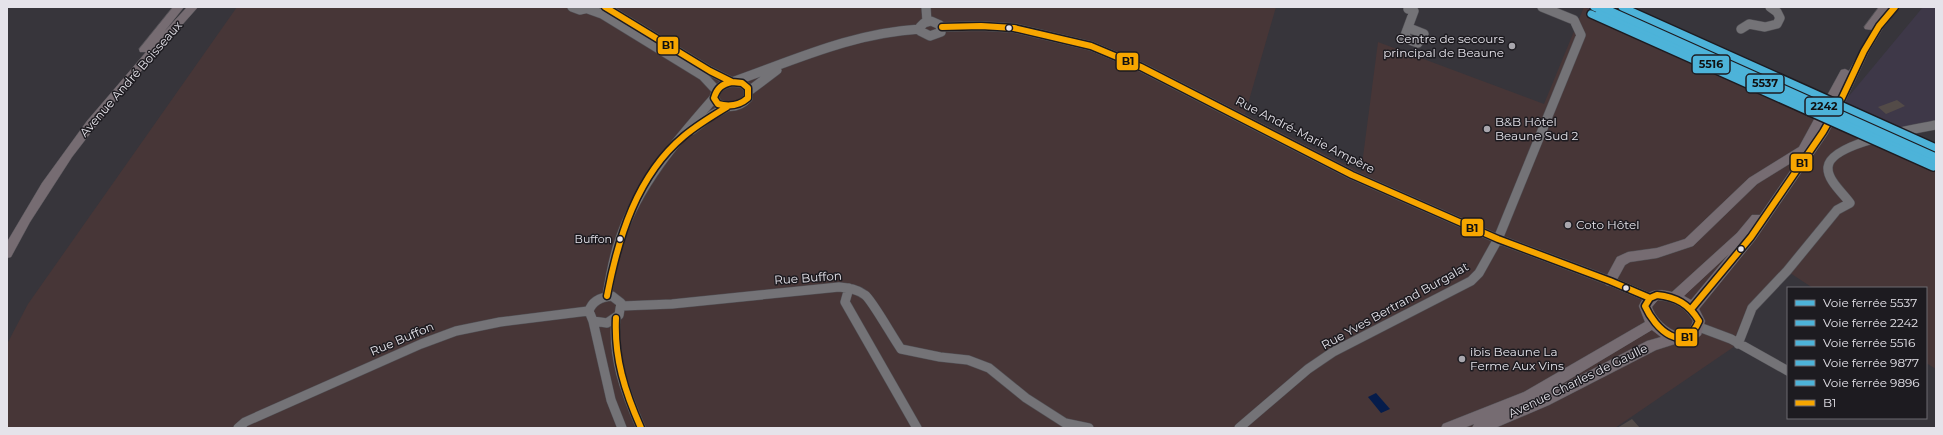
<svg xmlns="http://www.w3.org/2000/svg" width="1943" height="435" viewBox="0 0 1943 435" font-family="Montserrat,sans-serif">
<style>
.built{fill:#3e3848}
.industrial{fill:#473637}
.water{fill:#051c4b}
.building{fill:#534b48}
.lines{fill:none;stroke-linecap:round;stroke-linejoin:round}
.minor-casing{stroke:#525156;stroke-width:10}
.major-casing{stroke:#525156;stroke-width:1}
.minor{stroke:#747377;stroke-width:9}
.major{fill:#766c72;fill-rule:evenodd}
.bus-1-casing{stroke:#1d1b20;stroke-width:9}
.bus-1{stroke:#f7a600;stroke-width:6}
.rail-1-casing{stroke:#1d1b20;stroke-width:10}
.rail-2-casing{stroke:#1d1b20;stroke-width:10}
.rail-3-casing{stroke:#1d1b20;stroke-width:10}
.rail-4-casing{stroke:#1d1b20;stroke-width:10}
.rail-5-casing{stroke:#1d1b20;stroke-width:10}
.rail-1{stroke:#4db3d9;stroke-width:7}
.rail-2{stroke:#4db3d9;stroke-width:7}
.rail-3{stroke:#4db3d9;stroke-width:7}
.rail-4{stroke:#4db3d9;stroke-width:7}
.rail-5{stroke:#4db3d9;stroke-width:7}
.bus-dot{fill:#e5e3ea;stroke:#1d1b20;stroke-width:1.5}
.poi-dot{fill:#a8a6ad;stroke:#1d1b20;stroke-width:1.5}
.labels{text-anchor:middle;stroke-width:3;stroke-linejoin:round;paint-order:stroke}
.bus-label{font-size:11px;fill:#e5e3ea;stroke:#1d1b20;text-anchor:end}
.poi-label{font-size:12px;fill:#e5e3ea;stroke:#1d1b20;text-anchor:start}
.street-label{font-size:12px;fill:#e5e3ea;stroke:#1d1b20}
.line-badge{stroke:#1d1b20;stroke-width:1.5}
.pale-badge-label{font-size:11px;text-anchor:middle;font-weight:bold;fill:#111}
</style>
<rect width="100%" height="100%" fill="#37353b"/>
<path class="built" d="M 1584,7 L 1615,7 L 1817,98 L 1812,110 Z
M 1923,7 L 1936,7 L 1936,123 L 1901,132 L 1844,102 Z
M 1907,138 L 1936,150 L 1936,165 L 1884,142 Z"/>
<path class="industrial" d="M 237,7 L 1276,7 L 1245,114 L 1361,172 L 1378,42 L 1544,104 L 1584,7 L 1812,110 L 1936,173 L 1936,369 L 1926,363 L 1926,288 L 1813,288 L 1787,271 L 1752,308 L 1738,344 L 1615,428 L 7,428 L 7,344 L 28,304 Z"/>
<path class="water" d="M 1376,393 L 1390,409 L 1381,413 L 1368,397 Z"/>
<path class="building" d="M 1897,100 L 1905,106 L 1886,114 L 1878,107 Z
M 1632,419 L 1640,428 L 1617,428 Z"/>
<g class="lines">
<defs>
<path id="minor" d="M 572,7 L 580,10 L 593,7
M 605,7 L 710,71 L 732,82
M 926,7 L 927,22
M 1409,7 L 1408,9 L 1414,11 L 1404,38 L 1418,43 L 1424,34 L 1409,28
M 588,9 L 602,14 L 703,76 L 716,90
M 931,21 L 940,25 L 941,32 L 930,36 L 920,31 L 920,27 L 924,23 Z
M 942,27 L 981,26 L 1014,28 L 1091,46 L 1141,67 L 1352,175 L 1498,239 L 1610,281 L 1650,298
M 1741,29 L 1749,24 L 1765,27 L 1777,24 L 1780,18 L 1777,12 L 1770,7
M 735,81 C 797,59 853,33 920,29
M 732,82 L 742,83 L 748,88 L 748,98 C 740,107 729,108 718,104 L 714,98 C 716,88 722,84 732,82 Z
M 749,91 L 777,70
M 692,130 L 712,115 L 727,107
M 849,288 L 845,302 L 917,428
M 607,296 C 610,277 613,258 620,239 C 638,185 677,140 714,98
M 612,296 L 621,303 L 619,315 L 607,323 L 593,321 L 589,311 C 592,301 601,297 612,296 Z
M 622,306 L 672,304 L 839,287 C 849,288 857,289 865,295 C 872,300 893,338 901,349 L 940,357 L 968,360 L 989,368 L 1026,398 L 1065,423 L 1089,428
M 616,318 C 612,357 625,392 641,428
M 593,321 L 611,400 L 622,428
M 1699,327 L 1731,339 L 1788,371
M 1738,344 L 1752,308 L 1787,271 L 1837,210 L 1850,203 C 1843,193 1827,180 1828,167 C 1830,143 1915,129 1936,125
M 238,428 L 245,422 L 421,344 L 456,331 L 500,322 L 588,311
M 1239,428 L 1308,369 L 1333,352 L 1471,281 L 1479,273 L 1498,239 L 1581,35 L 1574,20 L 1542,7"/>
<path id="major" d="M 173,7 L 184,7 L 164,32 L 187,7 L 198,7 L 119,96 L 72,157 L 30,222 L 11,257 L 7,258 L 7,242 L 42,183 L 87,121 L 146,52 L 140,52 L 139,49 Z
M 1879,7 L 1889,7 L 1888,8 L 1900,7 L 1883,28 L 1869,51 L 1845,102 L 1827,135 L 1755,240 L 1699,309 L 1705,321 L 1701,335 L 1695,340 L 1682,343 L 1678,343 L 1656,350 L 1549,405 L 1495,428 L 1472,428 L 1474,424 L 1464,428 L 1441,428 L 1443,424 L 1524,392 L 1645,322 L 1639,306 C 1646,290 1655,288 1672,292 L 1737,233 L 1752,215 L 1760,215 L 1799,158 L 1757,184 L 1693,246 L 1657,258 L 1630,262 L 1625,265 L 1614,285 L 1610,286 L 1606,285 L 1604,281 L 1617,257 L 1628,252 L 1657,248 L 1685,239 L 1749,178 L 1799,147 L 1841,70 L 1845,69 L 1849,71 L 1872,30 L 1865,29 L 1864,27 ZM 1729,254 L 1691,300 L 1684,296 ZM 1658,300 C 1673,301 1685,307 1693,321 C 1686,347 1656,322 1652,307 ZM 1652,330 L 1661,337 L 1647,341 L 1545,394 Z"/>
</defs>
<use href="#minor" class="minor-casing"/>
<use href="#major" class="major-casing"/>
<use href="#minor" class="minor"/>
<use href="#major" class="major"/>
<defs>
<path id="bus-1" d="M 605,7 L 710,71 L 732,82
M 942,27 L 981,26 L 1014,28 L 1091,46 L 1141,67 L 1352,175 L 1498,239 L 1610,281 L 1650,298
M 732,82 L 742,83 L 748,88 L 748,98 C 739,106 729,107 718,104 L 714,98 C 717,88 722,84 732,82 Z
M 1657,295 C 1676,297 1689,304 1699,321 C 1684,356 1655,329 1645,306 L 1650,298 Z
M 607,296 C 618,238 637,175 684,136 C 697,125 712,116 727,107
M 1692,308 L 1751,237 L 1823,132 L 1840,102 L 1864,51 L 1879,26 L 1895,7
M 616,318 C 614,358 625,392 641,428"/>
</defs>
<use href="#bus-1" class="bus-1-casing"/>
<use href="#bus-1" class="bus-1"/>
<defs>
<path id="rail-1" d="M 1594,7 L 1936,160"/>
<path id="rail-2" d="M 1602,7 L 1936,157"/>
<path id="rail-3" d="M 1599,14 L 1933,164"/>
<path id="rail-4" d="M 1591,14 L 1933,167"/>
<path id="rail-5" d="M 1622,7 L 1936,148"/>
</defs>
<use href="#rail-1" class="rail-1-casing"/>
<use href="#rail-2" class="rail-2-casing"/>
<use href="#rail-3" class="rail-3-casing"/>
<use href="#rail-4" class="rail-4-casing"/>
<use href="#rail-5" class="rail-5-casing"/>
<use href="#rail-1" class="rail-1"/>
<use href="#rail-2" class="rail-2"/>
<use href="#rail-3" class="rail-3"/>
<use href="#rail-4" class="rail-4"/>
<use href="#rail-5" class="rail-5"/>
</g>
<g class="bus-dot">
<circle cx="1009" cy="28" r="3.5"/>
<circle cx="620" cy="239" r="3.5"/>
<circle cx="1741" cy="249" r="3.5"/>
<circle cx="1626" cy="288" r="3.5"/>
</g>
<g class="poi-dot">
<circle cx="1512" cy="46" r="4"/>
<circle cx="1487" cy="129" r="4"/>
<circle cx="1568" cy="225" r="4"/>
<circle cx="1462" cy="359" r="4"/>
</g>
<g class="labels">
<g class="bus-label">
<text x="612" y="243">Buffon</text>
</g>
<g class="poi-label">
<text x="1504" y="43" text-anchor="end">Centre de secours<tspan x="1504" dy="14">principal de Beaune</tspan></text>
<text x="1495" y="126">B&amp;B Hôtel<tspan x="1495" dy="14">Beaune Sud 2</tspan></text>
<text x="1576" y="229">Coto Hôtel</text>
<text x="1470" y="356">ibis Beaune La<tspan x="1470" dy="14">Ferme Aux Vins</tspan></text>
</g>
<g class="street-label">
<text transform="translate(131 79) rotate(-49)" y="4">Avenue André Boisseaux</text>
<text transform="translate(1305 135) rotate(27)" y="4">Rue André-Marie Ampère</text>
<text transform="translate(808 278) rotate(-4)" y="4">Rue Buffon</text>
<text transform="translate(1395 306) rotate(-29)" y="4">Rue Yves Bertrand Burgalat</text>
<text transform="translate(402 339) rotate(-23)" y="4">Rue Buffon</text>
<text transform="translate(1578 381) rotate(-26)" y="4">Avenue Charles de Gaulle</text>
</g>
</g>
<g class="line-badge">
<rect x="657" y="36" width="22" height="19" rx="4" fill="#f7a600"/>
<rect x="1116" y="52" width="23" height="19" rx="4" fill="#f7a600"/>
<rect x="1692" y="55" width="38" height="19" rx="4" fill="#4db3d9"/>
<rect x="1746" y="74" width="38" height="19" rx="4" fill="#4db3d9"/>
<rect x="1805" y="97" width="38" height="19" rx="4" fill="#4db3d9"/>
<rect x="1790" y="153" width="23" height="19" rx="4" fill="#f7a600"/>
<rect x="1461" y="218" width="23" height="19" rx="4" fill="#f7a600"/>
<rect x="1675" y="328" width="23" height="19" rx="4" fill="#f7a600"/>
</g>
<g class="pale-badge-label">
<text x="668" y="49">B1</text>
<text x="1128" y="65">B1</text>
<text x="1711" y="68">5516</text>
<text x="1765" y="87">5537</text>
<text x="1824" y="110">2242</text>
<text x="1802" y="167">B1</text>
<text x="1472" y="232">B1</text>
<text x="1687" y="341">B1</text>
</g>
<rect width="1943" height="435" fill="none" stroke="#e5e3ea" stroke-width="16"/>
<rect x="1787" y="287" width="140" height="132" fill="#1d1b20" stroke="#6d6b71"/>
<rect x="1795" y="300" width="20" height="6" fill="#4db3d9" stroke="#6d6b71"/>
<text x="1823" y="307" font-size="12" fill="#e5e3ea">Voie ferrée 5537</text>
<rect x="1795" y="320" width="20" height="6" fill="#4db3d9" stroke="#6d6b71"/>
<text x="1823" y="327" font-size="12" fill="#e5e3ea">Voie ferrée 2242</text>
<rect x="1795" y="340" width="20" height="6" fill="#4db3d9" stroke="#6d6b71"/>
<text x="1823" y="347" font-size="12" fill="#e5e3ea">Voie ferrée 5516</text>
<rect x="1795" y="360" width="20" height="6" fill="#4db3d9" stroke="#6d6b71"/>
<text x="1823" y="367" font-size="12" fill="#e5e3ea">Voie ferrée 9877</text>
<rect x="1795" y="380" width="20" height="6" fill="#4db3d9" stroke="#6d6b71"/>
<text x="1823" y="387" font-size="12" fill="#e5e3ea">Voie ferrée 9896</text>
<rect x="1795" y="400" width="20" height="6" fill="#f7a600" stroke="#6d6b71"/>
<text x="1823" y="407" font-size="12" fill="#e5e3ea">B1</text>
</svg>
